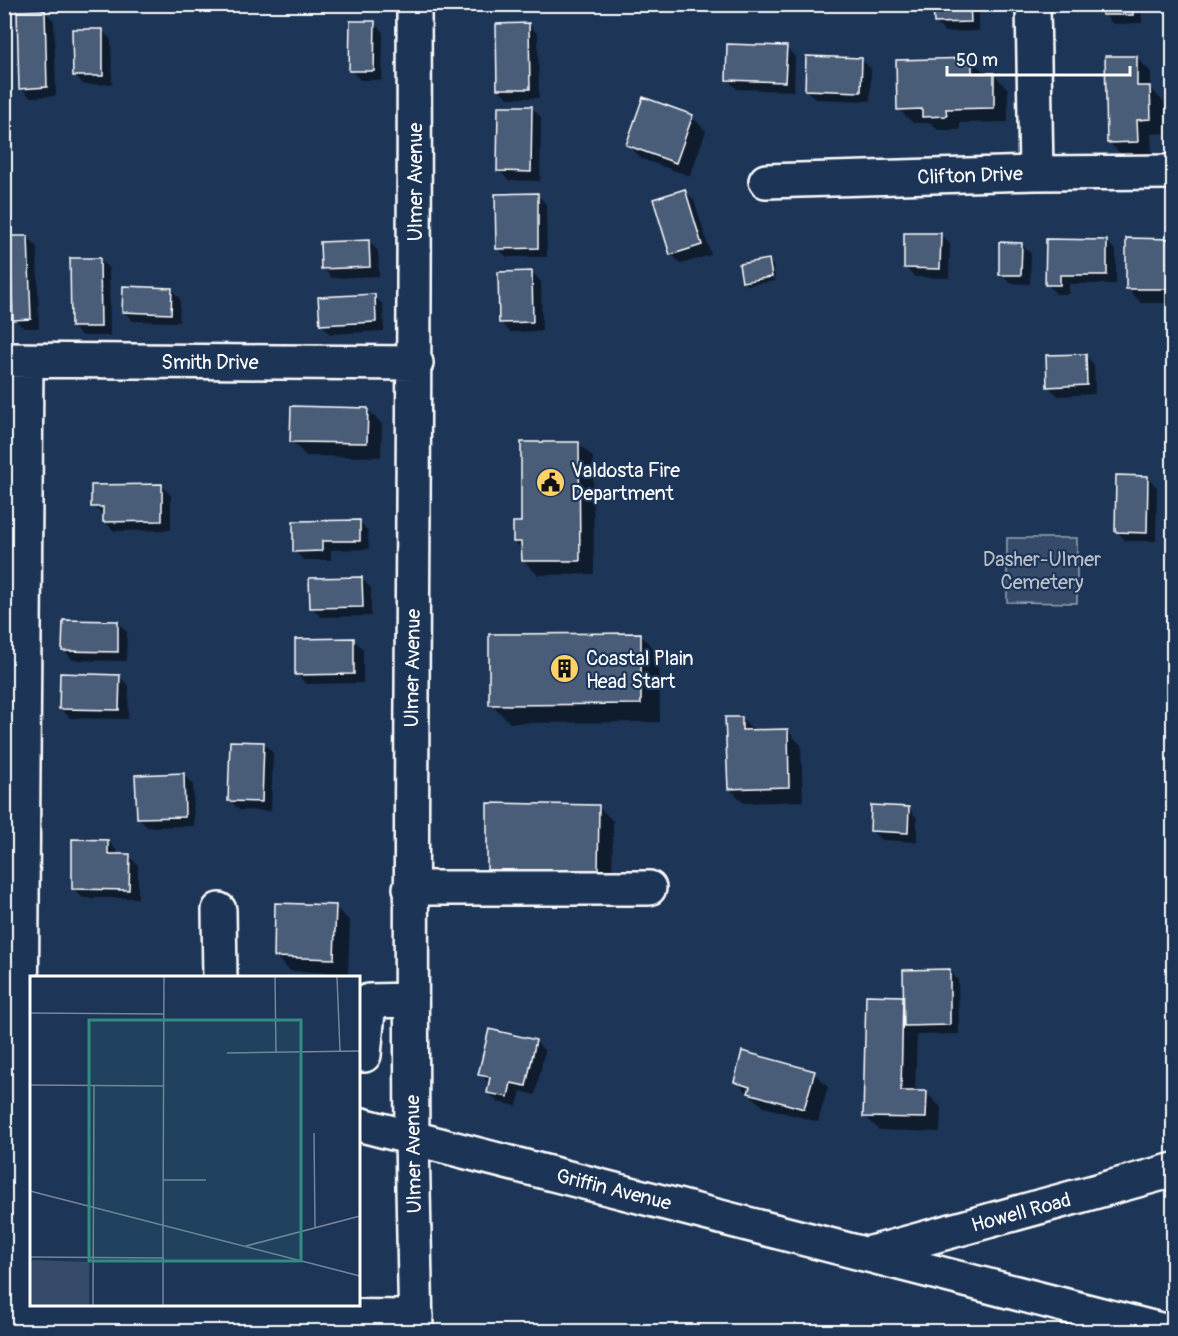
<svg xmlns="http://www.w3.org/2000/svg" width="1178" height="1336" viewBox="0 0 1178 1336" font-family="Pangolin,sans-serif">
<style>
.green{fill:#364b69;stroke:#9aa5b4;stroke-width:1.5}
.shadow{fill:#0007}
.building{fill:#4a5d79;stroke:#fff;stroke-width:1.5}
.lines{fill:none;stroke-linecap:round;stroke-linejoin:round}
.minor-casing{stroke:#fff;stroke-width:38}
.major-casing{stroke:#fff;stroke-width:38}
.minor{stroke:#1d3557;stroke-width:33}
.major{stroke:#1d3557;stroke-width:33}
.labels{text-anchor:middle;stroke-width:4.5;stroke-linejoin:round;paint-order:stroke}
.street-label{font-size:20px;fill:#fff;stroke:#1d3557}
.poi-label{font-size:20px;fill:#fff;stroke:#1d3557;text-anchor:start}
.park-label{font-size:20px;fill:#b9c0ca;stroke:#1d3557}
.inset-road{fill:none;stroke:#77869a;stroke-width:1.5}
.view{fill:#338b84;fill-opacity:0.15;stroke:#338b84;stroke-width:3}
.inset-edge{fill:none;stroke:#fff;stroke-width:3}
</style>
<rect width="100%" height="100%" fill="#1d3557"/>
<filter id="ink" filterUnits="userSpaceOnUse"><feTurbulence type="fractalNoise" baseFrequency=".0167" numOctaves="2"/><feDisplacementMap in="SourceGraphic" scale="12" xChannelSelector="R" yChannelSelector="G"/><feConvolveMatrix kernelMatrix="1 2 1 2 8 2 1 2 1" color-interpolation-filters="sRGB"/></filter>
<g filter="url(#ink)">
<path class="green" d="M 1007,538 L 1077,538 L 1077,603 L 1007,602 Z"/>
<path class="shadow" d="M 935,4 L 979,4 L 979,31 L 945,32 L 935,22 Z
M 1103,4 L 1142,4 L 1142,23 L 1113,24 L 1104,14 Z
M 44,11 L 54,21 L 56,96 L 30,97 L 21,88 Z
M 4,12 L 7,14 L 6,39 L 4,39 Z
M 374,23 L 383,32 L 382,80 L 360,80 L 351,70 Z
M 529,25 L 538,34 L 539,98 L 508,98 L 498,89 Z
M 102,30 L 111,40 L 112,84 L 84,85 L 75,75 Z
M 786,47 L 795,57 L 794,91 L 737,89 L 727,79 Z
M 1136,57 L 1151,72 L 1151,89 L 1164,102 L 1165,133 L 1151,134 L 1152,156 L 1123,156 L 1108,142 Z
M 862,60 L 871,69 L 870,101 L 816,99 L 806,90 Z
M 971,60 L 986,74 L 993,74 L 1008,89 L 1008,122 L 960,123 L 960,130 L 938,130 L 931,123 L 913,123 L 898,109 Z
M 531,107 L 541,117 L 540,181 L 508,180 L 499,170 Z
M 692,117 L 706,131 L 690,176 L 642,159 L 628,145 Z
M 684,191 L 694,200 L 711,255 L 681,264 L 671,254 Z
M 537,195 L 546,204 L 547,257 L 507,257 L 497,248 Z
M 941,235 L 950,244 L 949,278 L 915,277 L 905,267 Z
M 28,237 L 37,247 L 39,328 L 24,328 L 14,319 Z
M 1174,240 L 1174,303 L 1141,303 L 1127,288 Z
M 369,242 L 378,251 L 379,276 L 332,278 L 323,268 Z
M 1107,242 L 1116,251 L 1116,284 L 1069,284 L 1069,294 L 1056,294 L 1047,284 Z
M 1021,244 L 1031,254 L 1030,284 L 1010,283 L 1000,274 Z
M 100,259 L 109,269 L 110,336 L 82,336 L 72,327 Z
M 768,261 L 773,265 L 775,281 L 748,285 L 743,281 Z
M 532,272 L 541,282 L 542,331 L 510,332 L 500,322 Z
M 171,289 L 180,299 L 179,322 L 133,321 L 123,311 Z
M 374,296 L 383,305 L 384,331 L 330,334 L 321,324 Z
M 1085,355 L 1094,365 L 1095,394 L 1058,396 L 1048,386 Z
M 367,409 L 382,424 L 381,457 L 306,456 L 292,441 Z
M 578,443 L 593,457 L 594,574 L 538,575 L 523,560 L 523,550 L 515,542 L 523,524 Z
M 1147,477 L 1157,487 L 1156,541 L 1126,541 L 1117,531 Z
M 161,485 L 171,495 L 171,530 L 114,531 L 104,521 L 104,515 L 92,506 Z
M 359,521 L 368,531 L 369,549 L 331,550 L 331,560 L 304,560 L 294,551 Z
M 361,578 L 371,588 L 371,616 L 321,617 L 312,607 Z
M 118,623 L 127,632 L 126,661 L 73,660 L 64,650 Z
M 640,635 L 659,654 L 660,722 L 510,723 L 491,704 Z
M 354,640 L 363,649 L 363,683 L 306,684 L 297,674 Z
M 119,676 L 129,686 L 128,719 L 70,718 L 61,709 Z
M 741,718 L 755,731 L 787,730 L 801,745 L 803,801 L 744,803 L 729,788 Z
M 264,743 L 273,753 L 271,811 L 239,810 L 230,800 Z
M 184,775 L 193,784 L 194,826 L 147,827 L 138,817 Z
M 598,806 L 613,821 L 612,885 L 503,884 L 488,870 Z
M 908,808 L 917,818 L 917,842 L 881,840 L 871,830 Z
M 108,841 L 117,851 L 117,855 L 129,856 L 138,865 L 138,898 L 83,898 L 73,888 Z
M 335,907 L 350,921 L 348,973 L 290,971 L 275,956 Z
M 949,970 L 958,980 L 959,1034 L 917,1035 L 915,1092 L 926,1093 L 941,1107 L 940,1132 L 879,1130 L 865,1116 L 903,998 L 905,1000 Z
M 535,1041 L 545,1051 L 535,1095 L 521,1091 L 517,1106 L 498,1102 L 488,1092 L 490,1084 L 480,1074 Z
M 814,1073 L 828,1087 L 818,1122 L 764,1107 L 735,1081 Z"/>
<path class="building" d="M 933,4 L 970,4 L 971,22 L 934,23 Z
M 1102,4 L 1133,4 L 1133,15 L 1102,15 Z
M 45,10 L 47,87 L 19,89 L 17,11 Z
M 350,21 L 375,21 L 374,71 L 349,71 Z
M 529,23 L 530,89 L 497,89 L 496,24 Z
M 72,29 L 103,29 L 103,76 L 73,76 Z
M 727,44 L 787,46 L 785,82 L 726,80 Z
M 806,56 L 862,58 L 861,92 L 805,90 Z
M 1105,56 L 1137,56 L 1137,86 L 1150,86 L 1151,119 L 1137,120 L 1138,142 L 1107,143 Z
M 972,58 L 972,73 L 994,73 L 994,108 L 946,109 L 947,116 L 922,117 L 922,109 L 897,110 L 896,60 Z
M 643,97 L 693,115 L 676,163 L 626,145 Z
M 498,106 L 532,106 L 531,172 L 497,171 Z
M 685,189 L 702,245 L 670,255 L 653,199 Z
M 538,193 L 538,248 L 496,249 L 495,194 Z
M 904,233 L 941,233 L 940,269 L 904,268 Z
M 10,236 L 28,236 L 31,319 L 13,320 Z
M 1126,238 L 1174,239 L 1173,289 L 1126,289 Z
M 1046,239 L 1107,240 L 1107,275 L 1060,275 L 1060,285 L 1045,285 Z
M 369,240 L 370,267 L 321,269 L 320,242 Z
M 999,242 L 1022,243 L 1021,275 L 999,275 Z
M 70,258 L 100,258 L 101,327 L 71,327 Z
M 769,259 L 772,277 L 742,282 L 739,264 Z
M 532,271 L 533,322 L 499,323 L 498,272 Z
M 123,286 L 172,288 L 171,314 L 122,312 Z
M 375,294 L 376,322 L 320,325 L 318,297 Z
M 1086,354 L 1087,385 L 1047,387 L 1046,355 Z
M 291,406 L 368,408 L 367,443 L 290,442 Z
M 521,442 L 579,442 L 580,561 L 522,561 L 521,542 L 513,542 L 513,522 L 521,522 Z
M 1116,475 L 1148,476 L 1147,533 L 1115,532 Z
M 162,484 L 162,521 L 103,522 L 103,507 L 91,507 L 91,485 Z
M 360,520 L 360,541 L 322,541 L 322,551 L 293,552 L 293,521 Z
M 362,577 L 363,607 L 310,608 L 309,578 Z
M 63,620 L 118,621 L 118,652 L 62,651 Z
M 641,633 L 641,704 L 489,705 L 489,634 Z
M 354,638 L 354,674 L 295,675 L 295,639 Z
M 60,673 L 120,675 L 119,710 L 59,709 Z
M 725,717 L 742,717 L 742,730 L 788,729 L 789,787 L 728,789 Z
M 230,741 L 264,742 L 262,802 L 228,801 Z
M 184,773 L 185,817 L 137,818 L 135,775 Z
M 487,803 L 599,805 L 598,872 L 487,870 Z
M 871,805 L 909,807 L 908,833 L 870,831 Z
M 72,839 L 108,840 L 108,854 L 130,854 L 129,890 L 72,889 Z
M 275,903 L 336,905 L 334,959 L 274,957 Z
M 950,969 L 950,1025 L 904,1026 L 903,970 Z
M 866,995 L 903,996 L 901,1091 L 927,1091 L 926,1118 L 863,1117 Z
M 489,1029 L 536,1040 L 526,1086 L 511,1083 L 508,1097 L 487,1093 L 490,1077 L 478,1075 Z
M 742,1051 L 815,1071 L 804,1109 L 748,1093 L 750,1087 L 734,1082 Z"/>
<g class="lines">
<defs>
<path id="minor" d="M 1033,4 L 1036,173
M 766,181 L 1036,173 L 1174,172
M 4,360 L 416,363
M 410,888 L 649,888
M 219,910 L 220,978
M 358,1055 L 364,1055 L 369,1001 L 411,1000
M 412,1139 C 409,761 416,383 414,4
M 4,1314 L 416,1317
M 22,1332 L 25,1185 L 21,1035 L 26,361"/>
<path id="major" d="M 4,1031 L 32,1038
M 358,1124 L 1168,1332
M 412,1139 L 416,1332
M 871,1253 L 1174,1170"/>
</defs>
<use href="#minor" class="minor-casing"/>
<use href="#major" class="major-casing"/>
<use href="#minor" class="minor"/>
<use href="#major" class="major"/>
</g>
</g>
<defs>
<symbol id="civic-disc" viewBox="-11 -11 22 22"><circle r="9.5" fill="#ffd166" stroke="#1d3557"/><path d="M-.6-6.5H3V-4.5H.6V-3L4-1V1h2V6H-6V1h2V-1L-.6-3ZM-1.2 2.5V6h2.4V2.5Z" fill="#111"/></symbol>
<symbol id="building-disc" viewBox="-11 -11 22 22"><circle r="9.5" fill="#ffd166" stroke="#1d3557"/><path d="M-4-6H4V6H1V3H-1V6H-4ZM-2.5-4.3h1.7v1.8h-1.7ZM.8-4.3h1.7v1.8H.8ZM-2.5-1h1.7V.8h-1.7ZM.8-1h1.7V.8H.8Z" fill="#111"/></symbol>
</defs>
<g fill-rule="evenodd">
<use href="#civic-disc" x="534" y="466" width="33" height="33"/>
<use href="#building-disc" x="548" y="652" width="33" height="33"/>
</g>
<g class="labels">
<g class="street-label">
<text transform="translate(970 175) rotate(-2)" y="7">Clifton Drive</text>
<text transform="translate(415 182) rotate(-90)" y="7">Ulmer Avenue</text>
<text x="210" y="369">Smith Drive</text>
<text transform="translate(412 668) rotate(-89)" y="7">Ulmer Avenue</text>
<text transform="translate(413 1154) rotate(-91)" y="7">Ulmer Avenue</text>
<text transform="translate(614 1189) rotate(14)" y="7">Griffin Avenue</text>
<text transform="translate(1021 1212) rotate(-15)" y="7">Howell Road</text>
</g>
<g class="poi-label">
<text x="571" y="477">Valdosta Fire<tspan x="571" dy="23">Department</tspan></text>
<text x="586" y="665">Coastal Plain<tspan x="586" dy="23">Head Start</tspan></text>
</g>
<g class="park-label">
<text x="1042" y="566">Dasher-Ulmer<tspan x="1042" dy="23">Cemetery</tspan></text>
</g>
</g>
<g transform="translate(30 976)">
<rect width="330" height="330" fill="#1d3557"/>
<path d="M 3,284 L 59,286 L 59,329 L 0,329 L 0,286 Z" fill="#364b69"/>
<path class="inset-road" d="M 245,1 L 246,76M 307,1 L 310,75M 0,37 L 134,38M 197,77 L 330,75M 0,109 L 134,110M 284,157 L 285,251M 133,204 L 176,204M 0,215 L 330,300M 133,250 L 134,1M 133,250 L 133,329M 216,270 L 330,240M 0,281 L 134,282M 63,329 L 64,109"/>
<path class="view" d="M 59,44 L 271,44 L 271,285 L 59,285 Z"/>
<rect width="330" height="330" class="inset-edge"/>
</g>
<rect width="1178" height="1336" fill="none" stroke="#1d3557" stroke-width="24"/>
<rect x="12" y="12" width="1154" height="1312" fill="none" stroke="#fff" stroke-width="2" filter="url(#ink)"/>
<path d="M947 66v9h183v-9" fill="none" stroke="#ffffff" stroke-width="3"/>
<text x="956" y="66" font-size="18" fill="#ffffff" stroke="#1d3557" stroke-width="4.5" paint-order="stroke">50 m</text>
</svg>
